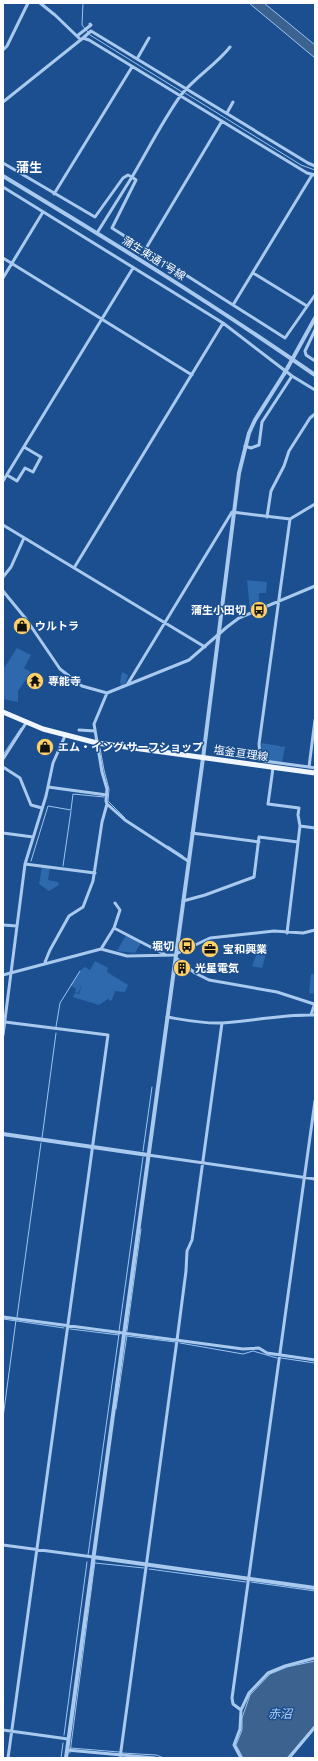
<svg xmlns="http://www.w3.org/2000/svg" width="318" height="1761" viewBox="0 0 318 1761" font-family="Ubuntu,'Noto Sans JP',sans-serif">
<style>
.green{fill:#2e69ad}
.water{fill:#3c6290;stroke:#9cc4f0}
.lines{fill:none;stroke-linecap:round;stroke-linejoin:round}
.stream{stroke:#9cc4f0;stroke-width:1}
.minor{stroke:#a9c9ee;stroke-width:3}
.tertiary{stroke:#a9c9ee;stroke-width:4}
.primary{stroke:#f0f6ff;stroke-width:5}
.tertiary-bridge{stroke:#a9c9ee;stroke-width:4}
.labels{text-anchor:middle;stroke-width:3;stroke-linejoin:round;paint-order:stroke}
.street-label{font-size:11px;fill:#fff;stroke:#1b4f8f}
.poi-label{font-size:11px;font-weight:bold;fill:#fff;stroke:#1b4f8f;text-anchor:start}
.water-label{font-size:12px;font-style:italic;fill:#b5d3f5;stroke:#1b4f8f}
.quarter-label{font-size:13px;font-weight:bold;fill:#fff;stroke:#1b4f8f}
</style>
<rect width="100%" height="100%" fill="#1b4f8f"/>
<path class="green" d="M 247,580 L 267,582 L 266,593 L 259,593 L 259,608 L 250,611 Z
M 17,648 L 31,655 L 24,668 L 31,672 L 18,691 L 18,702 L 3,699 L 3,670 Z
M 122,672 L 128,675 L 126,683 L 121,686 L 120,682 Z
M 261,743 L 280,746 L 281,747 L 285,746 L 282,763 L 265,760 L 262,752 Z
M 42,867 L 50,868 L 48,880 L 58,882 L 59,885 L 49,891 L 39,884 Z
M 126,935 L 141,943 L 135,953 L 117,951 Z
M 269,943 L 262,968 L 252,966 L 259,947 Z
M 95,961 L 108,968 L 107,972 L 128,985 L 125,992 L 115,991 L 112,1000 L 110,1001 L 105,995 L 108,999 L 99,1005 L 73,997 L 75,993 L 79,994 L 82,985 L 78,993 L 75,992 L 76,989 L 70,985 L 83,968 L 85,967 L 90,970 Z
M 311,974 L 315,974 L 315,994 L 309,993 Z"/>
<path class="water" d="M 249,3 L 264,3 L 315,45 L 315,58 Z
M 315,1661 L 315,1725 L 287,1758 L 243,1758 L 236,1745 L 242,1730 L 242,1718 L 250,1695 L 270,1674 L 287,1667 Z"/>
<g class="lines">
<path class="stream" d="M 83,3 L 82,25 L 88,32
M 90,35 L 182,92
M 185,93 L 301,165 L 315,170
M 100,748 L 104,770 L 109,789 L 108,801 L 125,818
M 3,755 L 21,728
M 168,846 L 183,856
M 31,861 L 48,806 L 71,810 L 73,794 L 104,797
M 63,866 L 71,811
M 56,1027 L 60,1003 L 80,971
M 42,1138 L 56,1033
M 143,1151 L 152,1087
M 17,1317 L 41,1143
M 3,1319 L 64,1328
M 70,1329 L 119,1335
M 119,1331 L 143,1157
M 127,1331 L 141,1229
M 127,1336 L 175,1342
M 180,1343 L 243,1354 L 253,1351 L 277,1358
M 281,1358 L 315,1363
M 116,1409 L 127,1335
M 3,1418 L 16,1320
M 88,1555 L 119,1334
M 95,1563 L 144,1568
M 149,1569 L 246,1582
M 251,1582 L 315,1591
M 64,1735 L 87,1562
M 71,1748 L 119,1752
M 70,1753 L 95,1561
M 122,1753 L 156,1755 L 164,1758
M 61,1758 L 63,1743"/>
<path class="minor" d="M 40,3 L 55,15 L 81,40
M 77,36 L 91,25 L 90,24
M 83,38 L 91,31 L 308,163 L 315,166
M 230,47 C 216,65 195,77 181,95 C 163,120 148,150 132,177 L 136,180 L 112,228 L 233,305
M 3,50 L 7,46 L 28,3
M 137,59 L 149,38
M 3,102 L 83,38 L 89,40 L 307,173 L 315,175
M 227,113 L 233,102
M 3,163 L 95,217 L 123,178 L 128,175 L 132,177 L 97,233
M 312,175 L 233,305 L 285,338 L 315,295
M 3,187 L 223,323 L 292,376
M 54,194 L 132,67
M 145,250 L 222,121
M 3,258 L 192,375
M 253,273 L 307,306
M 3,278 L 43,212
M 315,330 L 305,351 L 306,355 L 315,361
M 245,446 L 251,448 L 259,445 L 262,422 L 292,376 L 315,390
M 7,475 L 17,481 L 25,468 L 33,472 L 41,457 L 24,447
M 3,481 L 133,268
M 267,517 L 271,491 L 284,466 L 289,451 L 310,418 L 315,414
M 3,525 L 205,647
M 74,568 L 223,323
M 3,577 L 11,567 L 24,538
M 3,591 L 26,619 L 60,669 L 82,686 L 107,693 L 189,660 L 227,627 L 239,618 L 315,586
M 127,685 L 232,512 L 290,519
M 107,693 L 94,724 L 102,772 L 107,789 L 106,801 L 107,804 L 125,820 L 188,861
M 315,720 L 309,767 L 315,768
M 79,730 L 95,731
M 3,759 L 26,723
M 3,767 L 20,778 L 31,805 L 42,808
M 309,767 L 264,761 L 260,754 L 259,744 L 290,519 L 315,504
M 273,768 L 268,804 L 299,808 L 298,815 L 300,826 L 287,933
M 48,787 L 107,795
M 300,826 L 315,828
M 3,833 L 33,837
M 192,833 L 259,842
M 25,864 L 95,873
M 183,901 L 205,895 L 254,877 L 259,837 L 298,842
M 3,925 L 17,926
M 114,928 L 166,955
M 101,949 L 114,928 L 120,910 L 115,903
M 176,954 L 210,938 L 274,931 L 303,933 L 315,930
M 176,958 L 195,973 L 209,980 L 277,992 L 314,1004
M 45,962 L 50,950 L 69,916 L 83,907 L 93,881 L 102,822 L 107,804
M 3,975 L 101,949 L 127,956 L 176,955
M 311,1015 L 315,1003
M 167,1017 C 185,1020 204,1024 222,1023 C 253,1021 283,1014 315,1015
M 5,1022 L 108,1035 L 8,1758
M 3,1035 L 25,864 L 46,796 L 53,763 L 65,736
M 148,1155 L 315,1179
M 3,1317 L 243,1349 L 259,1348 L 267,1353 L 315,1360
M 3,1545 L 93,1557
M 241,1710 L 233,1704 L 232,1698 L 315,1101
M 3,1730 L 68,1739
M 67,1750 L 155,1758
M 120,1758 L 177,1340 L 186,1271 L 187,1251 L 192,1240 L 222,1023
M 241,1758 L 234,1745 L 240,1729 L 241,1710 L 249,1693 L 268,1673 L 285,1666 L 315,1658
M 289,1758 L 315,1727"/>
<path class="tertiary" d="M 3,176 C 109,240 213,304 315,375
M 288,367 L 315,318
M 3,1134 L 148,1155
M 93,1557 L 315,1588
M 66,1758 L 203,758 L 239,473 L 249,433 L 255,420 L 284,374"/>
<path class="primary" d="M 3,712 L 43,729 L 97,743 L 315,773"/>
<path class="tertiary-bridge" d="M 284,374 L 288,367"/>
</g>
<defs>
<symbol id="bus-disc" viewBox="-11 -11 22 22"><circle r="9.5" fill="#ffd166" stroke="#1b4f8f"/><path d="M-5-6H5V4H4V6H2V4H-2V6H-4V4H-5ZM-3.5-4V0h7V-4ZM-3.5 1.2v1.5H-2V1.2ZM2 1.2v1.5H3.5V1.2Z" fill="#111"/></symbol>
<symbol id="shop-disc" viewBox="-11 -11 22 22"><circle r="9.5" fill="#ffd166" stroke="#1b4f8f"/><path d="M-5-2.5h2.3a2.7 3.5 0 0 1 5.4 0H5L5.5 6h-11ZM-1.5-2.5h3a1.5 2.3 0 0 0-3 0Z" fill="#111"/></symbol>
<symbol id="temple-disc" viewBox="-11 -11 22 22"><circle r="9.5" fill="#ffd166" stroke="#1b4f8f"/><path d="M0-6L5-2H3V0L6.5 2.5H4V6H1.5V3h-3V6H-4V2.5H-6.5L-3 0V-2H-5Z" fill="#111"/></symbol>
<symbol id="office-disc" viewBox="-11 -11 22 22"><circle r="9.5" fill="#ffd166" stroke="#1b4f8f"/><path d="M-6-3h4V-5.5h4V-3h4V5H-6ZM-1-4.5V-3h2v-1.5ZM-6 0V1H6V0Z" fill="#111"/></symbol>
<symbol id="building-disc" viewBox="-11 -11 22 22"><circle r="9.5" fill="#ffd166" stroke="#1b4f8f"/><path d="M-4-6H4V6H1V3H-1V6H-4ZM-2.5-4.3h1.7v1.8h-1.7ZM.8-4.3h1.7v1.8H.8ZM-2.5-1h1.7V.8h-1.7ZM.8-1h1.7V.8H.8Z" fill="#111"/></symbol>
</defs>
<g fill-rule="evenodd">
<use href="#bus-disc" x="249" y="600" width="20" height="20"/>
<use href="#shop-disc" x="12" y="616" width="20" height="20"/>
<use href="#temple-disc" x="25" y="671" width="20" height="20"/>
<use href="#shop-disc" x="35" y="737" width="20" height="20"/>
<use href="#bus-disc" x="177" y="936" width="20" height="20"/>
<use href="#office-disc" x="200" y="939" width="20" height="20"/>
<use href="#building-disc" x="172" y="958" width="20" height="20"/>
</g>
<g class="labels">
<g class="street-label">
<text transform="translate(154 258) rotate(32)" y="4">蒲生東通1号線</text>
<text transform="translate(241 753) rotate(8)" y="4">塩釜亘理線</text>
</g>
<g class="poi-label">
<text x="246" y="614" text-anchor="end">蒲生小田切</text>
<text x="35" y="630">ウルトラ</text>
<text x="48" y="685">専能寺</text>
<text x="58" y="751">エム・イング サーフショップ</text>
<text x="174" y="950" text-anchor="end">堀切</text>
<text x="223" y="953">宝和興業</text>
<text x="195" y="972">光星電気</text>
</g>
<g class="water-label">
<text x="280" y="1718">赤沼</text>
</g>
<g class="quarter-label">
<text x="29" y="172">蒲生</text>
</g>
</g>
<rect width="318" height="1761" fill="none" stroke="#ffffff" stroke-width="8"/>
</svg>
